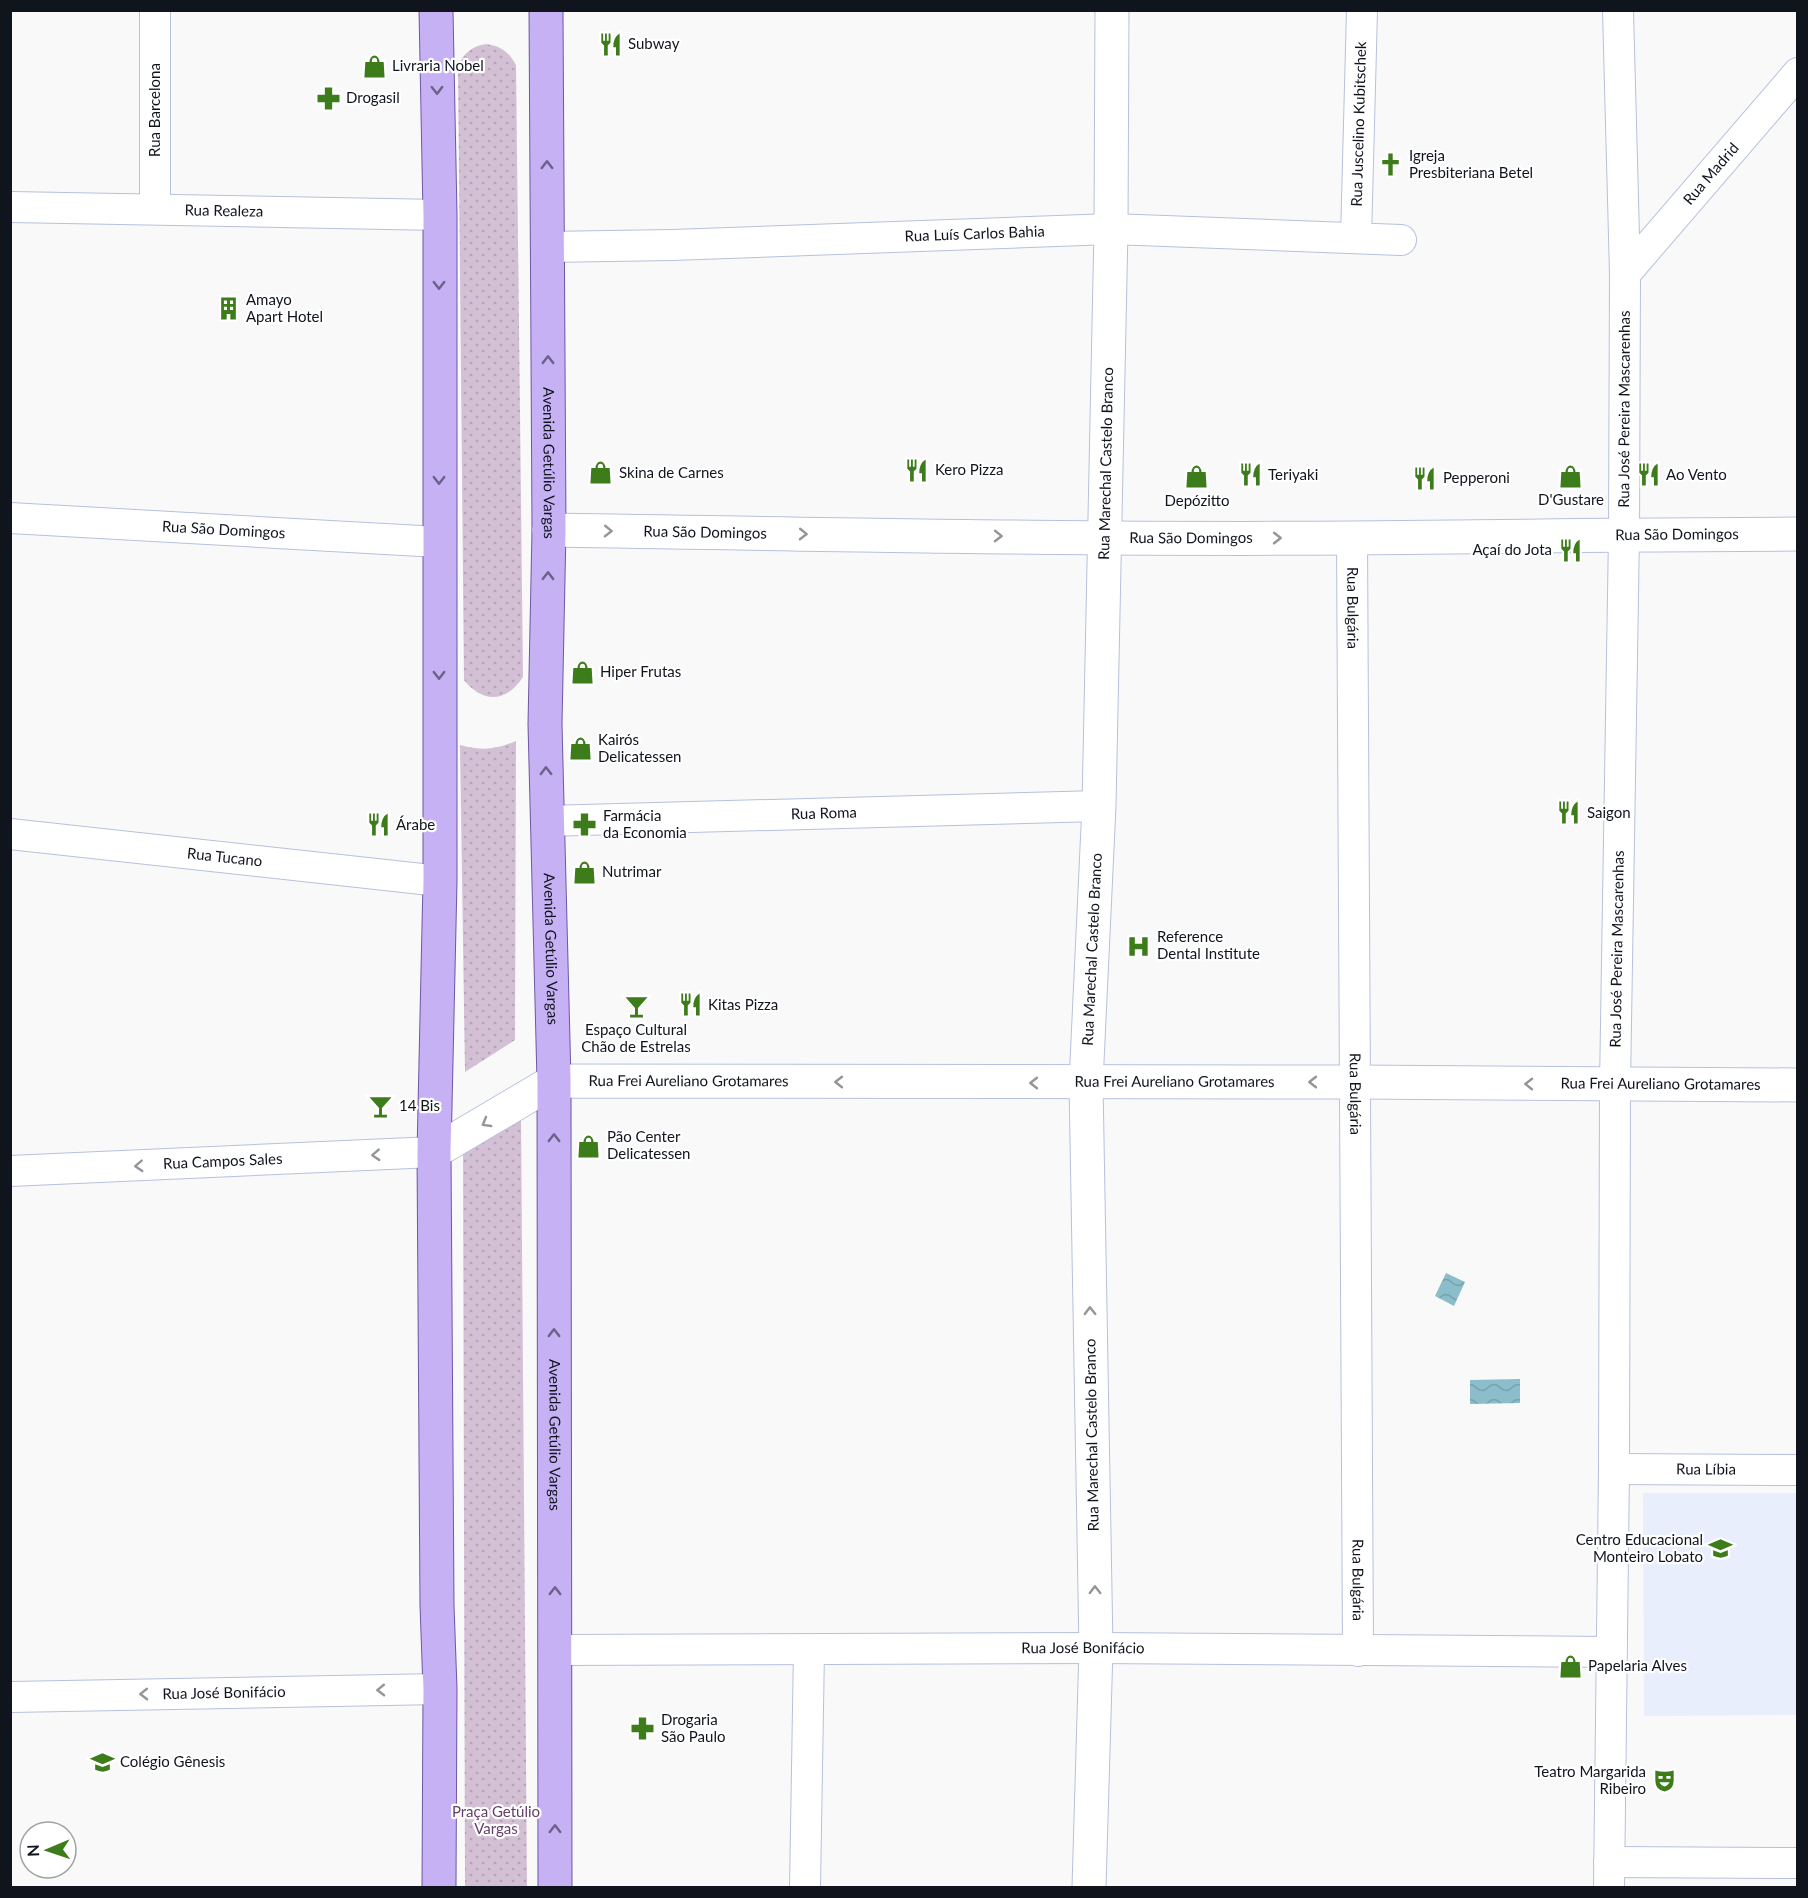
<svg xmlns="http://www.w3.org/2000/svg" width="1808" height="1898" viewBox="0 0 1808 1898" font-family="Lato,sans-serif">
<style>
.built{fill:#e9eefd}
.grass{fill:url(#grass-dots)}
.water{fill:url(#water-waves)}
.lines{fill:none;stroke-linecap:round;stroke-linejoin:round}
.street-casing{stroke:#b6c1dd;stroke-width:32}
.secondary-casing{stroke:#b6c1dd;stroke-width:35}
.primary-casing{stroke:#6d58a4;stroke-width:35}
.street{stroke:#fff;stroke-width:30}
.secondary{stroke:#fff;stroke-width:33}
.primary{stroke:#c5b1f4;stroke-width:33}
.oneway{stroke:#6a6288}
.oneway2{stroke:#939599}
.labels{text-anchor:middle;stroke-width:4.5;stroke-linejoin:round;paint-order:stroke}
.poi-label{font-size:15px;fill:#10141d;stroke:#fff;text-anchor:start}
.street-label{font-size:15px;fill:#10141d;stroke:#fff}
.park-label{font-size:15px;fill:#653e6b;stroke:#fff}
</style>
<defs>
<pattern id="grass-dots" width="8" height="8" patternUnits="userSpaceOnUse" patternTransform="scale(1.5)"><rect width="8" height="8" fill="#d3c0d5"/><path d="M2 2h.1M6 6h.1" fill="none" stroke="#b4a4b6" stroke-width="1.8" stroke-linecap="round"/></pattern>
<pattern id="water-waves" width="16" height="10" patternUnits="userSpaceOnUse" patternTransform="scale(1.5)"><rect width="16" height="10" fill="#8bbdca"/><path d="M0 5q4-4 8 0t8 0" fill="none" stroke="#77a2ad"/></pattern>
</defs>
<rect width="100%" height="100%" fill="#f9f9f9"/>
<path class="built" d="M 1643,1493 L 1797,1493 L 1797,1715 L 1644,1716 Z"/>
<path class="grass" d="M 486,44 C 501,46 509,52 516,65 L 523,677 C 507,702 483,704 464,680 L 458,66 C 464,53 472,46 486,44 Z
M 516,741 L 515,1040 L 465,1072 L 460,745 C 483,751 494,750 516,741 Z
M 521,1116 L 527,1887 L 465,1887 L 463,1149 Z"/>
<path class="water" d="M 1446,1273 L 1465,1282 L 1454,1306 L 1435,1296 Z
M 1520,1379 L 1520,1403 L 1470,1404 L 1470,1380 Z"/>
<g class="lines">
<defs>
<g id="street">
<path id="s1" d="M 10,207 L 440,215"/>
<path d="M 155,209 L 155,10"/>
<path id="s2" d="M 1356,238 L 1362,10"/>
<path id="s3" d="M 547,247 L 672,245 L 1111,229 L 1401,240"/>
<path id="s4" d="M 1625,274 L 1798,73"/>
<path id="s5" d="M 10,518 L 439,542"/>
<path id="s6" d="M 1352,538 L 1358,1651"/>
<path id="s7" d="M 546,821 L 1099,806"/>
<path id="s8" d="M 10,834 L 440,881"/>
<path id="s9" d="M 10,1171 L 434,1152"/>
<path id="s10" d="M 1614,1469 L 1798,1470"/>
<path id="s11" d="M 555,1650 L 1096,1648 L 1611,1652"/>
<path id="s12" d="M 10,1697 L 440,1689"/>
<path d="M 1609,1862 L 1798,1863"/>
<path d="M 805,1888 L 809,1650"/>
<path id="s13" d="M 1609,1888 L 1614,1469 L 1615,1085 L 1624,534 L 1625,274 L 1618,10"/>
</g>
<g id="secondary">
<path id="s14" d="M 549,530 C 817,534 1084,540 1352,538 C 1501,537 1649,534 1798,534"/>
<path id="s15" d="M 434,1152 L 554,1081 L 1356,1082 L 1798,1085"/>
<path id="s16" d="M 1089,1888 L 1096,1648 L 1086,1083 L 1099,806 L 1111,229 L 1112,10"/>
</g>
<g id="primary">
<path d="M 436,10 L 440,215 L 440,881 L 434,1152 L 437,1605 L 440,1689 L 439,1888"/>
<path id="s17" d="M 546,10 L 549,530 L 545,724 L 554,1081 L 555,1888"/>
</g>
</defs>
<use href="#street" class="street-casing"/>
<use href="#secondary" class="secondary-casing"/>
<use href="#primary" class="primary-casing"/>
<use href="#street" class="street"/>
<use href="#secondary" class="secondary"/>
<use href="#primary" class="primary"/>
</g>
<defs><path id="oneway-chevron" d="M-2-3.5L2.5 0L-2 3.5" fill="none" stroke-width="1.6" stroke-linecap="round" stroke-linejoin="round" transform="scale(1.5)"/></defs>
<g class="oneway">
<use href="#oneway-chevron" transform="translate(437 90) rotate(89)"/>
<use href="#oneway-chevron" transform="translate(547 165) rotate(-90)"/>
<use href="#oneway-chevron" transform="translate(439 285) rotate(90)"/>
<use href="#oneway-chevron" transform="translate(548 360) rotate(-90)"/>
<use href="#oneway-chevron" transform="translate(439 480) rotate(90)"/>
<use href="#oneway-chevron" transform="translate(548 576) rotate(-89)"/>
<use href="#oneway-chevron" transform="translate(439 675) rotate(90)"/>
<use href="#oneway-chevron" transform="translate(546 771) rotate(-91)"/>
<use href="#oneway-chevron" transform="translate(554 1138) rotate(-90)"/>
<use href="#oneway-chevron" transform="translate(554 1333) rotate(-90)"/>
<use href="#oneway-chevron" transform="translate(555 1591) rotate(-90)"/>
<use href="#oneway-chevron" transform="translate(555 1829) rotate(-90)"/>
</g>
<g class="oneway2">
<use href="#oneway-chevron" transform="translate(608 531) rotate(1)"/>
<use href="#oneway-chevron" transform="translate(803 534) rotate(1)"/>
<use href="#oneway-chevron" transform="translate(998 536) rotate(1)"/>
<use href="#oneway-chevron" transform="translate(1277 538)"/>
<use href="#oneway-chevron" transform="translate(839 1082) rotate(-180)"/>
<use href="#oneway-chevron" transform="translate(1313 1082) rotate(180)"/>
<use href="#oneway-chevron" transform="translate(1034 1083) rotate(-180)"/>
<use href="#oneway-chevron" transform="translate(1529 1084) rotate(-179)"/>
<use href="#oneway-chevron" transform="translate(486 1123) rotate(150)"/>
<use href="#oneway-chevron" transform="translate(376 1155) rotate(177)"/>
<use href="#oneway-chevron" transform="translate(139 1166) rotate(177)"/>
<use href="#oneway-chevron" transform="translate(1090 1311) rotate(-91)"/>
<use href="#oneway-chevron" transform="translate(1095 1590) rotate(-91)"/>
<use href="#oneway-chevron" transform="translate(381 1690) rotate(179)"/>
<use href="#oneway-chevron" transform="translate(144 1694) rotate(179)"/>
</g>
<defs>
<symbol id="restaurant-bare" viewBox="-9 -9 18 18"><path d="M-5-6h1v4h1v-4h1v4h1v-4h1v5L-1.5 .5V6h-2V.5L-5-1ZM5-6V6H3V1.5H1.5Q1.5-4 5-6Z" fill="#3d7c1a" stroke="#fff" stroke-width="2.5" paint-order="stroke"/></symbol>
<symbol id="shop-bare" viewBox="-9 -9 18 18"><path d="M-5-2.5h2.3a2.7 3.5 0 0 1 5.4 0H5L5.5 6h-11ZM-1.5-2.5h3a1.5 2.3 0 0 0-3 0Z" fill="#3d7c1a" stroke="#fff" stroke-width="2.5" paint-order="stroke"/></symbol>
<symbol id="pharmacy-bare" viewBox="-9 -9 18 18"><path d="M-2-6h4v4h4v4h-4v4h-4v-4h-4v-4h4Z" fill="#3d7c1a" stroke="#fff" stroke-width="2.5" paint-order="stroke"/></symbol>
<symbol id="church-bare" viewBox="-9 -9 18 18"><path d="M-1.2-6h2.4v3.5h3.3v2.4h-3.3V6h-2.4V-.1h-3.3v-2.4h3.3Z" fill="#3d7c1a" stroke="#fff" stroke-width="2.5" paint-order="stroke"/></symbol>
<symbol id="building-bare" viewBox="-9 -9 18 18"><path d="M-4-6H4V6H1V3H-1V6H-4ZM-2.5-4.3h1.7v1.8h-1.7ZM.8-4.3h1.7v1.8H.8ZM-2.5-1h1.7V.8h-1.7ZM.8-1h1.7V.8H.8Z" fill="#3d7c1a" stroke="#fff" stroke-width="2.5" paint-order="stroke"/></symbol>
<symbol id="hospital-bare" viewBox="-9 -9 18 18"><path d="M-5-5h3v3.5h4V-5h3V5h-3V1.5h-4V5h-3Z" fill="#3d7c1a" stroke="#fff" stroke-width="2.5" paint-order="stroke"/></symbol>
<symbol id="bar-bare" viewBox="-9 -9 18 18"><path d="M-6-5H6L.8 .8V4.5H3.5V6h-7V4.5H-.8V.8Z" fill="#3d7c1a" stroke="#fff" stroke-width="2.5" paint-order="stroke"/></symbol>
<symbol id="school-bare" viewBox="-9 -9 18 18"><path d="M0-5L7-2L0 1L-7-2ZM-4 1L0 2.5L4 1V4Q0 6-4 4Z" fill="#3d7c1a" stroke="#fff" stroke-width="2.5" paint-order="stroke"/></symbol>
<symbol id="theatre-bare" viewBox="-9 -9 18 18"><path d="M-5-5.5Q0-4 5-5.5V0Q5 5 0 6Q-5 5-5 0ZM-3.3-2.5H-1v1.5H-3.3ZM1-2.5H3.3v1.5H1ZM-2.8 1Q0 5.5 2.8 1Z" fill="#3d7c1a" stroke="#fff" stroke-width="2.5" paint-order="stroke"/></symbol>
</defs>
<g fill-rule="evenodd">
<use href="#restaurant-bare" x="594" y="28" width="33" height="33"/>
<use href="#shop-bare" x="358" y="50" width="33" height="33"/>
<use href="#pharmacy-bare" x="312" y="82" width="33" height="33"/>
<use href="#church-bare" x="1374" y="148" width="33" height="33"/>
<use href="#building-bare" x="212" y="292" width="33" height="33"/>
<use href="#restaurant-bare" x="900" y="454" width="33" height="33"/>
<use href="#shop-bare" x="584" y="456" width="33" height="33"/>
<use href="#restaurant-bare" x="1234" y="458" width="33" height="33"/>
<use href="#restaurant-bare" x="1632" y="458" width="33" height="33"/>
<use href="#shop-bare" x="1554" y="460" width="33" height="33"/>
<use href="#shop-bare" x="1180" y="460" width="33" height="33"/>
<use href="#restaurant-bare" x="1408" y="462" width="33" height="33"/>
<use href="#restaurant-bare" x="1554" y="534" width="33" height="33"/>
<use href="#shop-bare" x="566" y="656" width="33" height="33"/>
<use href="#shop-bare" x="564" y="732" width="33" height="33"/>
<use href="#restaurant-bare" x="1552" y="796" width="33" height="33"/>
<use href="#restaurant-bare" x="362" y="808" width="33" height="33"/>
<use href="#pharmacy-bare" x="568" y="808" width="33" height="33"/>
<use href="#shop-bare" x="568" y="856" width="33" height="33"/>
<use href="#hospital-bare" x="1122" y="930" width="33" height="33"/>
<use href="#restaurant-bare" x="674" y="988" width="33" height="33"/>
<use href="#bar-bare" x="620" y="990" width="33" height="33"/>
<use href="#bar-bare" x="364" y="1090" width="33" height="33"/>
<use href="#shop-bare" x="572" y="1130" width="33" height="33"/>
<use href="#school-bare" x="1704" y="1532" width="33" height="33"/>
<use href="#shop-bare" x="1554" y="1650" width="33" height="33"/>
<use href="#pharmacy-bare" x="626" y="1712" width="33" height="33"/>
<use href="#school-bare" x="86" y="1746" width="33" height="33"/>
<use href="#theatre-bare" x="1648" y="1764" width="33" height="33"/>
</g>
<g class="labels">
<g class="poi-label">
<text x="628" y="49">Subway</text>
<text x="392" y="71">Livraria Nobel</text>
<text x="346" y="103">Drogasil</text>
<text x="1409" y="161">Igreja<tspan x="1409" dy="17">Presbiteriana Betel</tspan></text>
<text x="246" y="305">Amayo<tspan x="246" dy="17">Apart Hotel</tspan></text>
<text x="935" y="475">Kero Pizza</text>
<text x="619" y="478">Skina de Carnes</text>
<text x="1268" y="480">Teriyaki</text>
<text x="1666" y="480">Ao Vento</text>
<text x="1443" y="483">Pepperoni</text>
<text x="1571" y="505" text-anchor="middle">D'Gustare</text>
<text x="1197" y="506" text-anchor="middle">Depózitto</text>
<text x="1552" y="555" text-anchor="end">Açaí do Jota</text>
<text x="600" y="677">Hiper Frutas</text>
<text x="598" y="745">Kairós<tspan x="598" dy="17">Delicatessen</tspan></text>
<text x="1587" y="818">Saigon</text>
<text x="603" y="821">Farmácia<tspan x="603" dy="17">da Economia</tspan></text>
<text x="396" y="830">Árabe</text>
<text x="602" y="877">Nutrimar</text>
<text x="1157" y="942">Reference<tspan x="1157" dy="17">Dental Institute</tspan></text>
<text x="708" y="1010">Kitas Pizza</text>
<text x="636" y="1035" text-anchor="middle">Espaço Cultural<tspan x="636" dy="17">Chão de Estrelas</tspan></text>
<text x="399" y="1111">14 Bis</text>
<text x="607" y="1142">Pão Center<tspan x="607" dy="17">Delicatessen</tspan></text>
<text x="1703" y="1545" text-anchor="end">Centro Educacional<tspan x="1703" dy="17">Monteiro Lobato</tspan></text>
<text x="1588" y="1671">Papelaria Alves</text>
<text x="661" y="1725">Drogaria<tspan x="661" dy="17">São Paulo</tspan></text>
<text x="120" y="1767">Colégio Gênesis</text>
<text x="1646" y="1777" text-anchor="end">Teatro Margarida<tspan x="1646" dy="17">Ribeiro</tspan></text>
</g>
<g class="street-label">
<text transform="translate(155 110) rotate(-90)" y="5">Rua Barcelona</text>
<text dy="5" stroke="none"><textPath href="#s2" startOffset="114">Rua Juscelino Kubitschek</textPath></text>
<text dy="5" stroke="none"><textPath href="#s4" startOffset="132">Rua Madrid</textPath></text>
<text dy="5" stroke="none"><textPath href="#s1" startOffset="214">Rua Realeza</textPath></text>
<text dy="5" stroke="none"><textPath href="#s3" startOffset="428">Rua Luís Carlos Bahia</textPath></text>
<text dy="5" stroke="none"><textPath href="#s13" startOffset="1479">Rua José Pereira Mascarenhas</textPath></text>
<text dy="5" stroke="none"><textPath href="#s17" startOffset="453">Avenida Getúlio Vargas</textPath></text>
<text dy="5" stroke="none"><textPath href="#s16" startOffset="1425">Rua Marechal Castelo Branco</textPath></text>
<text dy="5" stroke="none"><textPath href="#s5" startOffset="214">Rua São Domingos</textPath></text>
<text dy="5" stroke="none"><textPath href="#s14" startOffset="156">Rua São Domingos</textPath></text>
<text dy="5" stroke="none"><textPath href="#s14" startOffset="1128">Rua São Domingos</textPath></text>
<text dy="5" stroke="none"><textPath href="#s14" startOffset="642">Rua São Domingos</textPath></text>
<text dy="5" stroke="none"><textPath href="#s6" startOffset="70">Rua Bulgária</textPath></text>
<text dy="5" stroke="none"><textPath href="#s7" startOffset="278">Rua Roma</textPath></text>
<text dy="5" stroke="none"><textPath href="#s8" startOffset="216">Rua Tucano</textPath></text>
<text dy="5" stroke="none"><textPath href="#s17" startOffset="939">Avenida Getúlio Vargas</textPath></text>
<text dy="5" stroke="none"><textPath href="#s16" startOffset="939">Rua Marechal Castelo Branco</textPath></text>
<text dy="5" stroke="none"><textPath href="#s13" startOffset="939">Rua José Pereira Mascarenhas</textPath></text>
<text dy="5" stroke="none"><textPath href="#s15" startOffset="274">Rua Frei Aureliano Grotamares</textPath></text>
<text dy="5" stroke="none"><textPath href="#s15" startOffset="760">Rua Frei Aureliano Grotamares</textPath></text>
<text dy="5" stroke="none"><textPath href="#s15" startOffset="1246">Rua Frei Aureliano Grotamares</textPath></text>
<text dy="5" stroke="none"><textPath href="#s6" startOffset="556">Rua Bulgária</textPath></text>
<text dy="5" stroke="none"><textPath href="#s9" startOffset="213">Rua Campos Sales</textPath></text>
<text dy="5" stroke="none"><textPath href="#s17" startOffset="1425">Avenida Getúlio Vargas</textPath></text>
<text transform="translate(1092 1435) rotate(-91)" y="5">Rua Marechal Castelo Branco</text>
<text dy="5" stroke="none"><textPath href="#s10" startOffset="92">Rua Líbia</textPath></text>
<text dy="5" stroke="none"><textPath href="#s6" startOffset="1042">Rua Bulgária</textPath></text>
<text dy="5" stroke="none"><textPath href="#s11" startOffset="528">Rua José Bonifácio</textPath></text>
<text dy="5" stroke="none"><textPath href="#s12" startOffset="214">Rua José Bonifácio</textPath></text>
</g>
<g class="park-label">
<text x="496" y="1817">Praça Getúlio<tspan x="496" dy="17">Vargas</tspan></text>
</g>
</g>
<rect width="1808" height="1898" fill="none" stroke="#10141d" stroke-width="24"/>
<g transform="translate(48 1850) rotate(268)"><circle r="28" fill="#ffffff" stroke="#9fa1a5" stroke-width="1.5"/>
<path d="M0-4.5L10 22L0 15L-10 22Z" fill="#3d7c1a"/>
<text y="-9" font-size="16" font-weight="bold" text-anchor="middle" fill="#10141d">N</text>
</g>
</svg>
